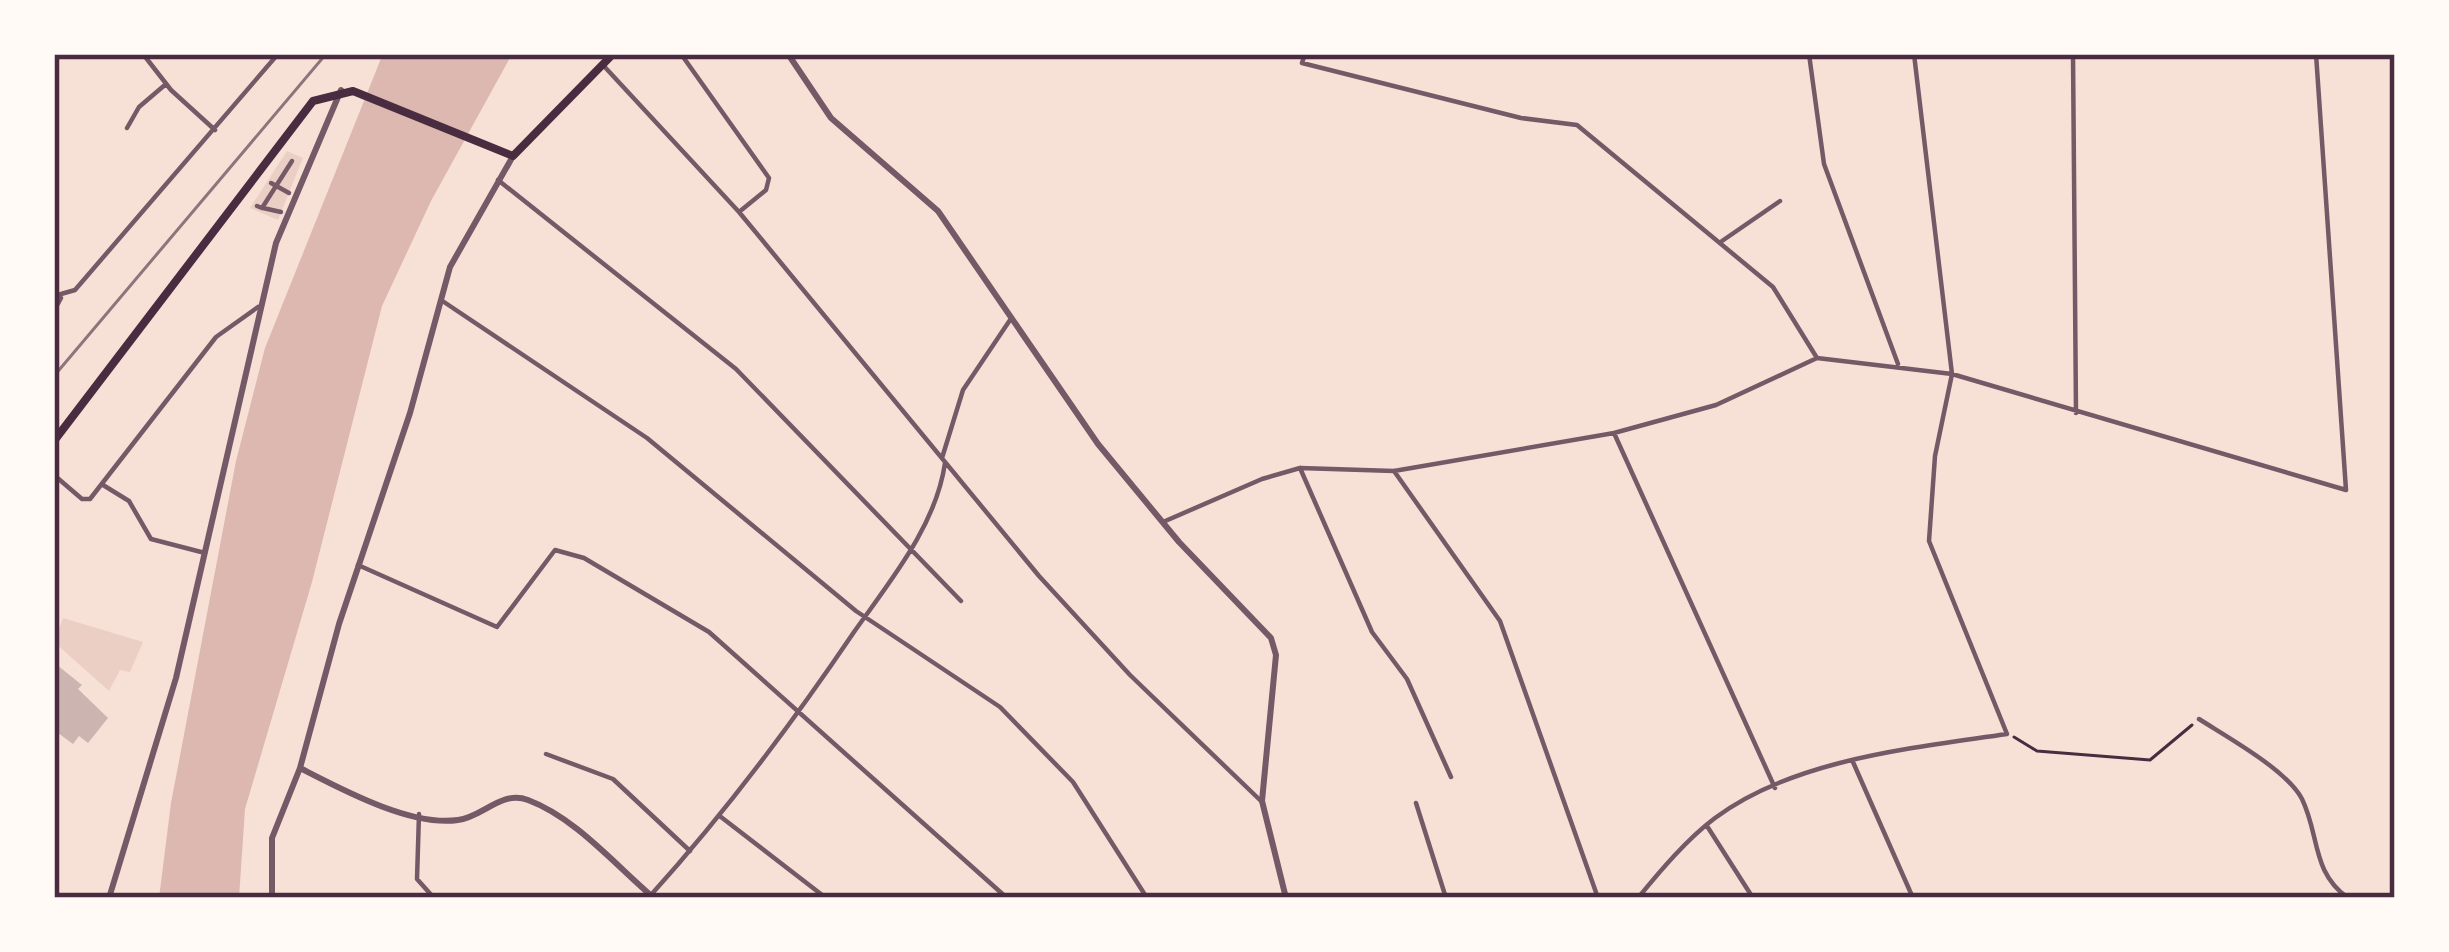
<svg xmlns="http://www.w3.org/2000/svg" width="2449" height="952" viewBox="0 0 2449 952" font-family="Signika,sans-serif">
<style>
.green{fill:#ebcfc5}
.water{fill:#dcb8b0}
.building{fill:#ccb4b1}
.lines{fill:none;stroke-linecap:round;stroke-linejoin:round}
.path{stroke:#4a2c40;stroke-width:3}
.pedestrian{stroke:#755966;stroke-width:4.5}
.minor{stroke:#755966;stroke-width:4.5}
.tertiary{stroke:#755966;stroke-width:6}
.secondary{stroke:#4a2c40;stroke-width:8}
.rail{stroke:#8f747c;stroke-width:3}
.neatline{fill:none;stroke:#4a2c40;stroke-width:4.5}
</style>
<rect width="100%" height="100%" fill="#f7e1d7"/>
<path class="green" d="M 287,151 L 303,158 L 278,220 L 250,208 Z
M 63,618 L 143,642 L 130,672 L 120,670 L 109,691 L 54,642 Z"/>
<path class="water" d="M 512,54 L 431,201 L 382,306 L 312,582 L 245,809 L 239,898 L 159,898 L 171,803 L 236,461 L 265,348 L 382,56 Z"/>
<path class="building" d="M 57,665 L 82,685 L 78,689 L 108,718 L 88,743 L 79,736 L 73,744 L 54,730 Z"/>
<g class="lines">
<path class="path" d="M 2014,737 L 2037,751 L 2150,760 L 2192,725"/>
<path class="pedestrian" d="M 271,183 L 289,193
M 257,206 L 262,208 L 292,161
M 263,208 L 281,212"/>
<path class="minor" d="M 143,54 L 171,90 L 215,130
M 681,54 L 769,178 L 766,190 L 739,212
M 1305,54 L 1302,63 L 1521,118 L 1577,125 L 1773,287 L 1817,358
M 1809,54 L 1824,164 L 1898,364
M 2073,54 L 2076,413
M 602,64 L 739,212 L 1039,576 L 1130,675 L 1261,801
M 127,128 L 139,107 L 166,84
M 498,180 L 736,369 L 961,601
M 1722,241 L 1780,201
M 54,296 L 75,290 L 278,54
M 441,300 L 647,438 L 856,611 L 1000,707 L 1073,782 L 1147,898
M 54,311 L 61,298
M 1614,433 L 1775,788
M 942,458 L 963,390 L 1010,320
M 1300,468 L 1372,632 L 1407,679 L 1451,777
M 1394,471 L 1500,621 L 1598,898
M 54,475 L 82,499 L 90,499 L 216,337 L 258,307
M 103,485 L 129,501 L 151,539 L 205,553
M 1163,522 L 1262,479 L 1300,468 L 1394,471 L 1614,433 L 1716,405 L 1817,358 L 1952,374 L 2346,490 L 2316,54
M 358,565 L 497,627 L 555,550 L 584,558 L 709,632 L 1007,898
M 2199,719 C 2227,737 2287,770 2302,799 C 2320,836 2311,871 2348,898
M 546,754 L 613,779 L 690,851
M 1853,762 L 1913,898
M 1416,803 L 1446,898
M 419,814 L 417,879 L 434,898
M 721,817 L 826,898
M 1707,826 L 1753,898
M 650,896 C 726,812 791,725 854,632 C 890,581 936,526 945,463
M 1638,898 C 1660,871 1687,839 1715,818 C 1794,759 1913,748 2007,734 L 1929,541 L 1935,456 L 1952,374 L 1914,54"/>
<path class="tertiary" d="M 788,54 L 831,118 L 938,211 L 1098,444 L 1179,542 L 1271,638 L 1276,655 L 1262,801 L 1286,898
M 300,768 C 341,789 411,827 458,820 C 483,817 501,790 528,800 C 576,818 615,865 654,898
M 109,898 L 176,678 L 276,243 L 341,90
M 272,898 L 272,838 L 300,768 L 339,624 L 410,413 L 450,267 L 513,156"/>
<path class="secondary" d="M 54,441 L 313,101 L 353,91 L 513,156 L 613,54"/>
<path class="rail" d="M 54,376 L 326,54"/>
</g>
<rect width="2449" height="952" fill="none" stroke="#fffaf5" stroke-width="114"/>
<rect x="57" y="57" width="2335" height="838" class="neatline"/>
</svg>
